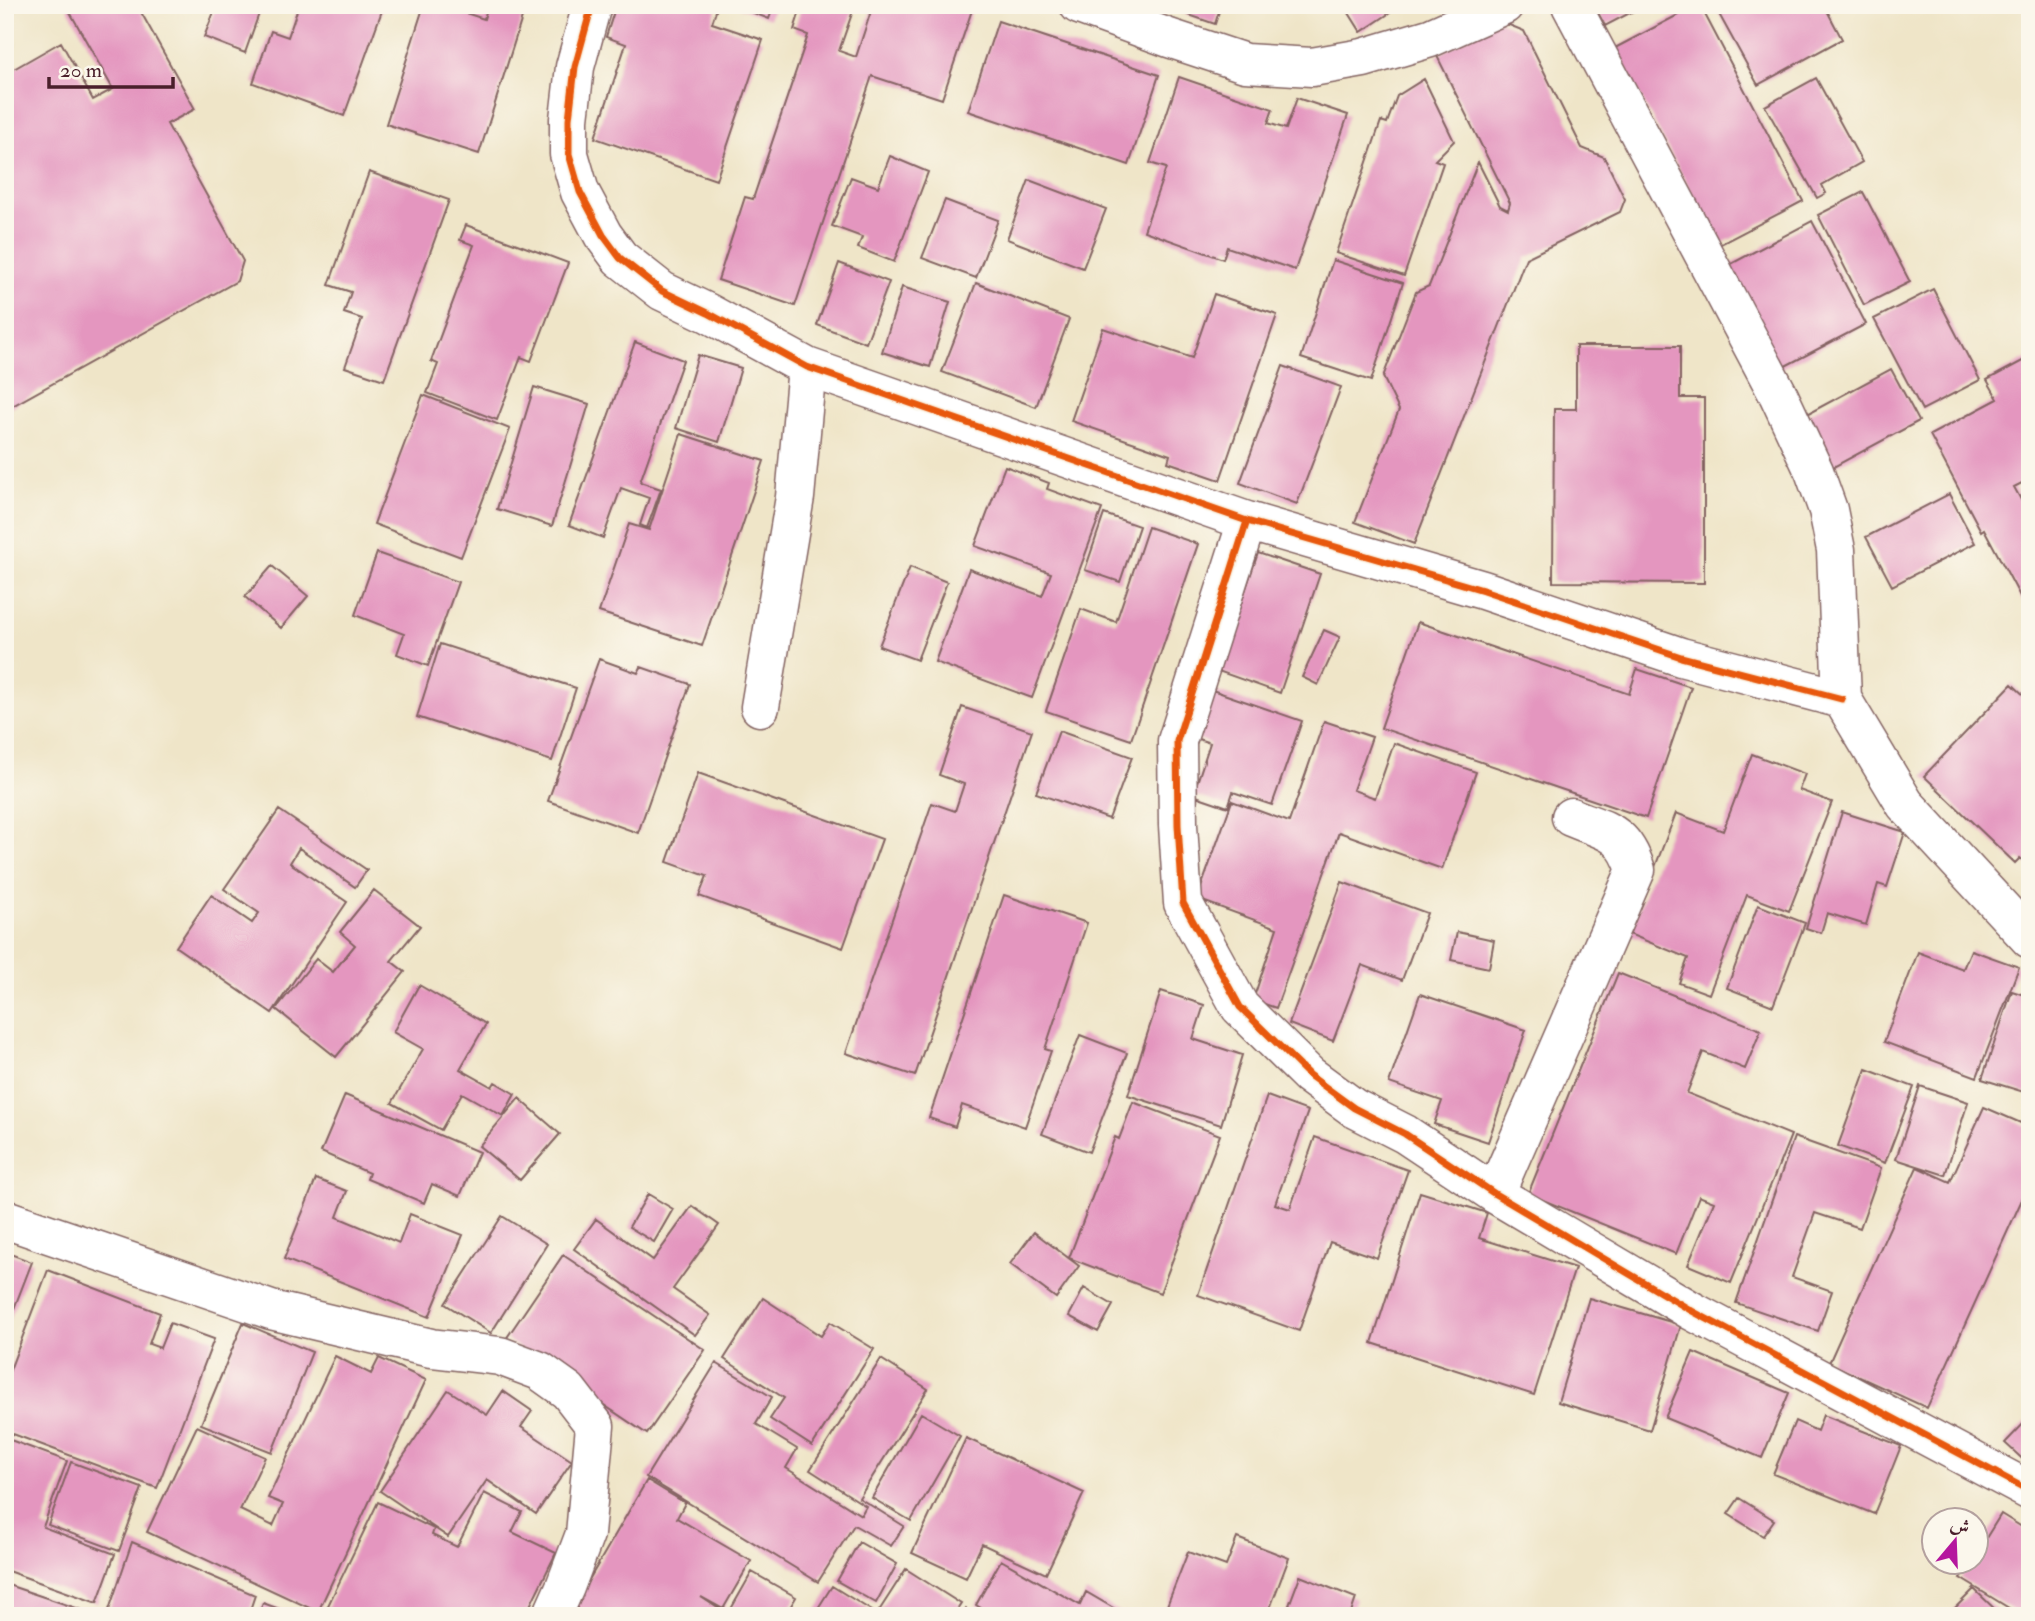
<svg xmlns="http://www.w3.org/2000/svg" width="2035" height="1621" viewBox="0 0 2035 1621" font-family="'IM FELL Double Pica',Amiri,serif">
<style>
.building{fill:#e496bf}
.lines{fill:none;stroke-linecap:round;stroke-linejoin:round}
.street-casing{stroke:#846462;stroke-width:41}
.street{stroke:#fff;stroke-width:38}
.cycleway-casing{stroke:#fbf7ec;stroke-width:11}
.cycleway{stroke:#e8590c;stroke-width:7}
</style>
<rect width="100%" height="100%" fill="#fbf7ec"/>
<filter id="ink" filterUnits="userSpaceOnUse"><feTurbulence type="fractalNoise" baseFrequency=".0143" numOctaves="2"/><feDisplacementMap in="SourceGraphic" scale="14" xChannelSelector="R" yChannelSelector="G"/><feConvolveMatrix kernelMatrix="1 2 1 2 8 2 1 2 1" color-interpolation-filters="sRGB"/></filter>
<filter id="wash" filterUnits="userSpaceOnUse"><feTurbulence type="fractalNoise" baseFrequency=".00686" numOctaves="4" result="noise"/><feDisplacementMap in="SourceGraphic" scale="28" xChannelSelector="R" yChannelSelector="G"/><feGaussianBlur stdDeviation="1.57" result="paint"/><feColorMatrix in="noise" values="0 0 0 0 0 0 0 0 0 0 0 0 0 0 0 0 0 1.4 0 .05"/><feComposite in="paint" operator="in"/></filter>
<g filter="url(#wash)">
<rect width="100%" height="100%" fill="#efe5c8"/>
<g id="blocks">
<path class="building" d="M 66,5 L 137,5 L 195,109 L 167,124 L 243,261 L 237,281 L 5,410 L 5,74 L 61,42 L 93,100 L 113,89 Z
M 262,5 L 245,53 L 204,37 L 216,7 L 211,5 Z
M 299,5 L 384,5 L 344,116 L 253,83 L 271,31 L 288,37 Z
M 424,5 L 441,5 L 484,19 L 488,5 L 526,5 L 479,154 L 386,124 Z
M 616,5 L 710,5 L 717,8 L 712,23 L 763,40 L 716,180 L 595,138 L 626,44 L 606,37 Z
M 733,5 L 774,5 L 769,19 Z
M 802,5 L 855,5 L 839,51 L 856,57 L 873,5 L 968,5 L 973,7 L 942,99 L 872,76 L 795,306 L 718,280 L 745,197 L 753,199 L 808,35 L 794,30 Z
M 1160,5 L 1221,5 L 1215,24 Z
M 1344,5 L 1398,5 L 1399,7 L 1361,32 Z
M 1594,5 L 1645,5 L 1605,26 Z
M 1697,5 L 1700,5 L 1803,201 L 1719,245 L 1615,48 Z
M 1714,5 L 1824,5 L 1842,39 L 1758,85 Z
M 1497,20 L 1524,31 L 1582,148 L 1604,157 L 1625,199 L 1620,212 L 1526,258 L 1414,544 L 1355,522 L 1399,410 L 1383,377 L 1416,292 L 1429,286 L 1478,162 L 1500,206 L 1508,210 L 1510,203 L 1437,56 Z
M 998,21 L 1159,75 L 1129,165 L 968,111 Z
M 1179,77 L 1273,109 L 1268,123 L 1286,129 L 1297,98 L 1348,115 L 1295,270 L 1227,247 L 1223,259 L 1144,231 L 1166,168 L 1150,163 Z
M 1816,78 L 1862,162 L 1822,185 L 1826,193 L 1817,198 L 1765,106 Z
M 1424,79 L 1454,141 L 1435,160 L 1443,163 L 1404,276 L 1336,253 L 1381,121 L 1387,123 L 1397,96 Z
M 890,156 L 928,172 L 894,262 L 858,248 L 862,237 L 832,226 L 851,177 L 878,187 Z
M 369,172 L 449,200 L 384,380 L 345,367 L 362,319 L 344,313 L 351,292 L 329,285 Z
M 1029,180 L 1106,209 L 1083,268 L 1007,239 Z
M 1863,192 L 1910,282 L 1864,305 L 1818,215 Z
M 945,200 L 998,220 L 976,278 L 922,258 Z
M 1812,221 L 1866,324 L 1770,374 L 1716,272 Z
M 466,225 L 568,263 L 531,361 L 521,357 L 497,420 L 427,393 L 438,364 L 431,361 L 474,245 L 460,240 Z
M 1333,260 L 1403,283 L 1371,381 L 1301,358 Z
M 839,263 L 889,282 L 866,343 L 817,325 Z
M 976,283 L 1069,319 L 1036,407 L 942,372 Z
M 902,287 L 950,302 L 930,367 L 882,352 Z
M 1933,289 L 1980,380 L 1922,410 L 1874,319 Z
M 1214,294 L 1277,315 L 1220,480 L 1168,462 L 1170,455 L 1071,421 L 1103,328 L 1192,358 Z
M 635,342 L 683,360 L 640,482 L 661,489 L 647,528 L 640,525 L 649,498 L 621,488 L 603,538 L 569,525 Z
M 1576,346 L 1680,346 L 1680,398 L 1704,398 L 1704,583 L 1553,582 L 1554,409 L 1576,409 Z
M 698,355 L 741,368 L 719,442 L 676,428 Z
M 2030,357 L 2030,479 L 2014,487 L 2026,509 L 2030,507 L 2030,615 L 1984,529 L 1981,531 L 1930,435 L 1998,399 L 1987,380 Z
M 1283,366 L 1341,387 L 1297,504 L 1240,483 Z
M 1891,369 L 1919,421 L 1828,470 L 1800,418 Z
M 534,387 L 589,404 L 552,526 L 497,509 Z
M 423,395 L 510,429 L 461,557 L 374,524 Z
M 681,434 L 764,461 L 702,646 L 599,612 L 629,524 L 649,530 Z
M 1005,466 L 1049,483 L 1047,489 L 1102,509 L 1032,698 L 935,662 L 969,569 L 1042,596 L 1051,573 L 975,546 Z
M 1949,494 L 1975,543 L 1892,586 L 1866,537 Z
M 1104,514 L 1139,526 L 1120,582 L 1085,570 Z
M 1148,527 L 1198,544 L 1131,740 L 1046,711 L 1081,609 L 1116,622 Z
M 377,553 L 458,582 L 428,666 L 397,654 L 404,634 L 355,615 Z
M 1258,553 L 1320,574 L 1280,693 L 1218,671 Z
M 272,566 L 308,596 L 281,628 L 245,597 Z
M 910,567 L 947,582 L 917,660 L 879,646 Z
M 1418,622 L 1629,694 L 1637,669 L 1691,687 L 1646,818 L 1381,728 Z
M 1324,630 L 1340,637 L 1318,685 L 1302,677 Z
M 440,644 L 576,688 L 552,761 L 417,717 Z
M 599,659 L 638,673 L 641,667 L 690,684 L 638,833 L 548,801 Z
M 2012,684 L 2030,701 L 2030,867 L 2020,858 L 2015,863 L 1924,776 Z
M 1212,690 L 1302,721 L 1272,805 L 1233,792 L 1228,807 L 1193,795 L 1210,743 L 1195,738 Z
M 962,707 L 1032,731 L 915,1076 L 846,1053 L 932,803 L 955,811 L 964,784 L 939,775 Z
M 1324,721 L 1372,737 L 1353,790 L 1375,798 L 1394,743 L 1476,772 L 1442,869 L 1339,832 L 1276,1008 L 1253,1000 L 1277,928 L 1197,899 L 1232,801 L 1289,822 Z
M 1059,731 L 1132,757 L 1109,819 L 1036,793 Z
M 1752,754 L 1805,774 L 1799,790 L 1832,802 L 1789,911 L 1747,895 L 1709,994 L 1679,983 L 1688,958 L 1629,934 L 1676,813 L 1723,831 Z
M 698,773 L 882,839 L 843,948 L 699,896 L 707,876 L 667,862 Z
M 279,810 L 367,870 L 355,887 L 299,848 L 290,863 L 347,902 L 272,1013 L 176,947 L 211,895 L 252,923 L 259,913 L 224,889 Z
M 1842,812 L 1905,832 L 1887,887 L 1878,884 L 1866,925 L 1827,913 L 1821,933 L 1806,928 Z
M 1342,882 L 1427,913 L 1402,980 L 1362,965 L 1333,1041 L 1289,1024 Z
M 374,890 L 420,926 L 391,961 L 405,972 L 336,1057 L 276,1009 L 316,959 L 333,972 L 355,945 L 340,932 Z
M 1004,895 L 1087,923 L 1045,1049 L 1051,1051 L 1025,1127 L 962,1105 L 955,1127 L 929,1118 Z
M 1758,905 L 1805,923 L 1773,1006 L 1727,988 Z
M 1457,932 L 1494,940 L 1489,968 L 1451,960 Z
M 1971,950 L 2019,967 L 1977,1077 L 1884,1042 L 1918,952 L 1963,969 Z
M 1618,973 L 1761,1030 L 1745,1069 L 1703,1052 L 1687,1093 L 1791,1135 L 1731,1283 L 1688,1265 L 1714,1202 L 1699,1196 L 1676,1254 L 1528,1194 Z
M 419,985 L 486,1024 L 460,1069 L 492,1087 L 495,1082 L 515,1094 L 503,1116 L 462,1093 L 441,1130 L 392,1103 L 423,1049 L 393,1032 Z
M 1161,991 L 1204,1005 L 1193,1039 L 1242,1055 L 1221,1125 L 1128,1095 Z
M 2012,991 L 2030,997 L 2030,1094 L 1982,1079 Z
M 1420,994 L 1526,1030 L 1488,1142 L 1434,1124 L 1442,1101 L 1389,1083 Z
M 1080,1035 L 1127,1053 L 1089,1152 L 1042,1134 Z
M 1866,1069 L 1914,1087 L 1885,1163 L 1838,1146 Z
M 1920,1086 L 1968,1102 L 1945,1175 L 1896,1159 Z
M 345,1095 L 479,1152 L 460,1196 L 432,1184 L 424,1203 L 367,1179 L 369,1173 L 321,1152 Z
M 1267,1096 L 1308,1111 L 1275,1204 L 1290,1209 L 1315,1137 L 1408,1170 L 1377,1258 L 1330,1242 L 1299,1331 L 1198,1295 Z
M 519,1098 L 560,1134 L 520,1180 L 479,1146 Z
M 1133,1102 L 1220,1135 L 1160,1293 L 1069,1258 L 1115,1137 L 1119,1139 Z
M 1984,1107 L 2030,1127 L 2030,1182 L 1927,1408 L 1829,1363 L 1917,1167 L 1950,1182 Z
M 1794,1137 L 1881,1168 L 1860,1228 L 1815,1213 L 1792,1277 L 1832,1291 L 1818,1331 L 1736,1303 Z
M 316,1179 L 347,1191 L 337,1217 L 399,1243 L 410,1214 L 463,1235 L 429,1317 L 284,1259 Z
M 1420,1192 L 1487,1213 L 1479,1238 L 1575,1268 L 1534,1395 L 1372,1343 Z
M 648,1194 L 673,1209 L 654,1242 L 629,1227 Z
M 692,1206 L 719,1225 L 673,1289 L 710,1315 L 695,1335 L 574,1249 L 596,1219 L 653,1260 Z
M 502,1216 L 547,1244 L 491,1333 L 445,1304 Z
M 1034,1232 L 1079,1266 L 1056,1298 L 1010,1264 Z
M 5,1252 L 32,1262 L 5,1332 Z
M 563,1255 L 705,1350 L 647,1434 L 506,1339 Z
M 48,1270 L 160,1313 L 149,1344 L 160,1348 L 170,1323 L 214,1339 L 157,1488 L 5,1431 L 5,1383 Z
M 1084,1288 L 1113,1305 L 1098,1332 L 1069,1316 Z
M 763,1298 L 821,1336 L 830,1322 L 874,1349 L 812,1446 L 770,1419 L 784,1398 L 724,1359 Z
M 1589,1298 L 1681,1325 L 1650,1430 L 1558,1402 Z
M 243,1323 L 312,1352 L 272,1452 L 201,1424 Z
M 1693,1352 L 1789,1393 L 1762,1458 L 1665,1418 Z
M 335,1356 L 371,1374 L 379,1358 L 426,1380 L 318,1612 L 147,1532 L 197,1426 L 265,1457 L 240,1510 L 273,1526 L 283,1504 L 268,1498 Z
M 881,1359 L 928,1389 L 859,1498 L 904,1526 L 891,1546 L 854,1525 L 818,1582 L 646,1477 L 716,1363 L 772,1397 L 756,1424 L 797,1449 L 786,1468 L 861,1515 L 866,1506 L 810,1470 Z
M 448,1390 L 487,1415 L 503,1391 L 532,1411 L 521,1427 L 572,1461 L 536,1514 L 487,1480 L 448,1537 L 380,1491 Z
M 921,1413 L 960,1436 L 911,1521 L 872,1498 Z
M 1823,1415 L 1901,1446 L 1874,1514 L 1773,1474 L 1795,1421 L 1817,1431 Z
M 2026,1421 L 2030,1424 L 2030,1466 L 2005,1443 Z
M 5,1438 L 67,1461 L 43,1527 L 115,1554 L 97,1603 L 5,1570 Z
M 966,1438 L 1084,1493 L 1046,1574 L 982,1544 L 966,1578 L 912,1553 Z
M 71,1462 L 142,1488 L 119,1551 L 48,1525 Z
M 647,1480 L 685,1503 L 677,1518 L 751,1561 L 723,1609 L 701,1597 L 722,1611 L 719,1616 L 568,1616 Z
M 484,1493 L 522,1512 L 512,1532 L 556,1553 L 525,1616 L 323,1616 L 378,1502 L 434,1529 L 432,1535 L 457,1547 Z
M 1739,1498 L 1774,1520 L 1763,1536 L 1728,1514 Z
M 2001,1514 L 2030,1532 L 2030,1616 L 2022,1616 L 1960,1578 L 1971,1562 L 1976,1562 L 1976,1554 Z
M 1237,1538 L 1289,1558 L 1267,1616 L 1163,1616 L 1188,1552 L 1226,1566 Z
M 132,1542 L 255,1595 L 248,1616 L 107,1616 Z
M 859,1542 L 897,1564 L 876,1603 L 837,1581 Z
M 1001,1560 L 1080,1605 L 1086,1592 L 1127,1616 L 994,1616 L 976,1605 Z
M 906,1569 L 961,1604 L 953,1616 L 813,1616 L 832,1586 L 877,1614 Z
M 752,1572 L 796,1597 L 785,1616 L 727,1616 Z
M 1300,1576 L 1356,1598 L 1350,1616 L 1285,1616 Z
M 5,1584 L 88,1612 L 87,1616 L 5,1616 Z
M 1974,1589 L 2002,1616 L 1947,1616 Z
M 263,1603 L 296,1615 L 296,1616 L 258,1616 Z
M 966,1609 L 978,1616 L 962,1616 Z"/>
</g>
</g>
<g filter="url(#ink)">
<use href="#blocks" fill-opacity="0" stroke="#846462" stroke-width="2"/>
<g class="lines">
<defs>
<path id="street" d="M 592,5 L 575,67 L 569,119 L 569,154 L 580,192 L 603,235 L 620,258 L 662,291 L 708,313 L 807,367 L 1247,521 L 1483,590 L 1681,657 L 1842,699
M 1079,5 L 1169,38 L 1245,63 L 1312,67 L 1363,58 L 1430,38 L 1504,5
M 1571,5 L 1778,394 L 1814,471 L 1828,510 L 1836,550 L 1842,699 L 1905,804 L 2030,939
M 1247,521 L 1177,741 L 1178,825 L 1183,903 L 1240,1007 L 1309,1075 L 1354,1108 L 1405,1134 L 1495,1194 L 1692,1311 L 2030,1491
M 760,707 L 795,497 L 807,367
M 1495,1194 L 1636,870 C 1623,830 1607,832 1571,817
M 5,1219 L 271,1310 L 431,1348 L 500,1356 L 540,1371 L 568,1391 L 595,1426 L 585,1534 L 565,1587 L 552,1616"/>
</defs>
<use href="#street" class="street-casing"/>
<use href="#street" class="street"/>
<defs>
<path id="cycleway" d="M 592,5 L 575,67 L 569,119 L 569,154 L 580,192 L 603,235 L 620,258 L 662,291 L 708,313 L 807,367 L 1247,521 L 1483,590 L 1681,657 L 1842,699
M 1247,521 L 1177,741 L 1178,825 L 1183,903 L 1240,1007 L 1309,1075 L 1354,1108 L 1405,1134 L 1495,1194 L 1692,1311 L 2030,1491"/>
</defs>
<use href="#cycleway" class="cycleway-casing"/>
<use href="#cycleway" class="cycleway"/>
</g>
</g>
<rect width="2035" height="1621" fill="none" stroke="#fbf7ec" stroke-width="28"/>
<g transform="translate(1955 1541) rotate(19)"><circle r="33" fill="#fbf7ec" stroke="#b4a19f" stroke-width="2"/>
<path d="M0-5L12 26L0 18L-12 26Z" fill="#b5179e"/>
<text y="-10" font-size="19" font-weight="bold" text-anchor="middle" fill="#4a1f2b">ش</text>
</g>
<path d="M49 77v10h124v-10" fill="none" stroke="#4a1f2b" stroke-width="3.5"/>
<text x="60" y="77" font-size="21" fill="#4a1f2b" stroke="#fbf7ec" stroke-width="5" paint-order="stroke">20 m</text>
</svg>
